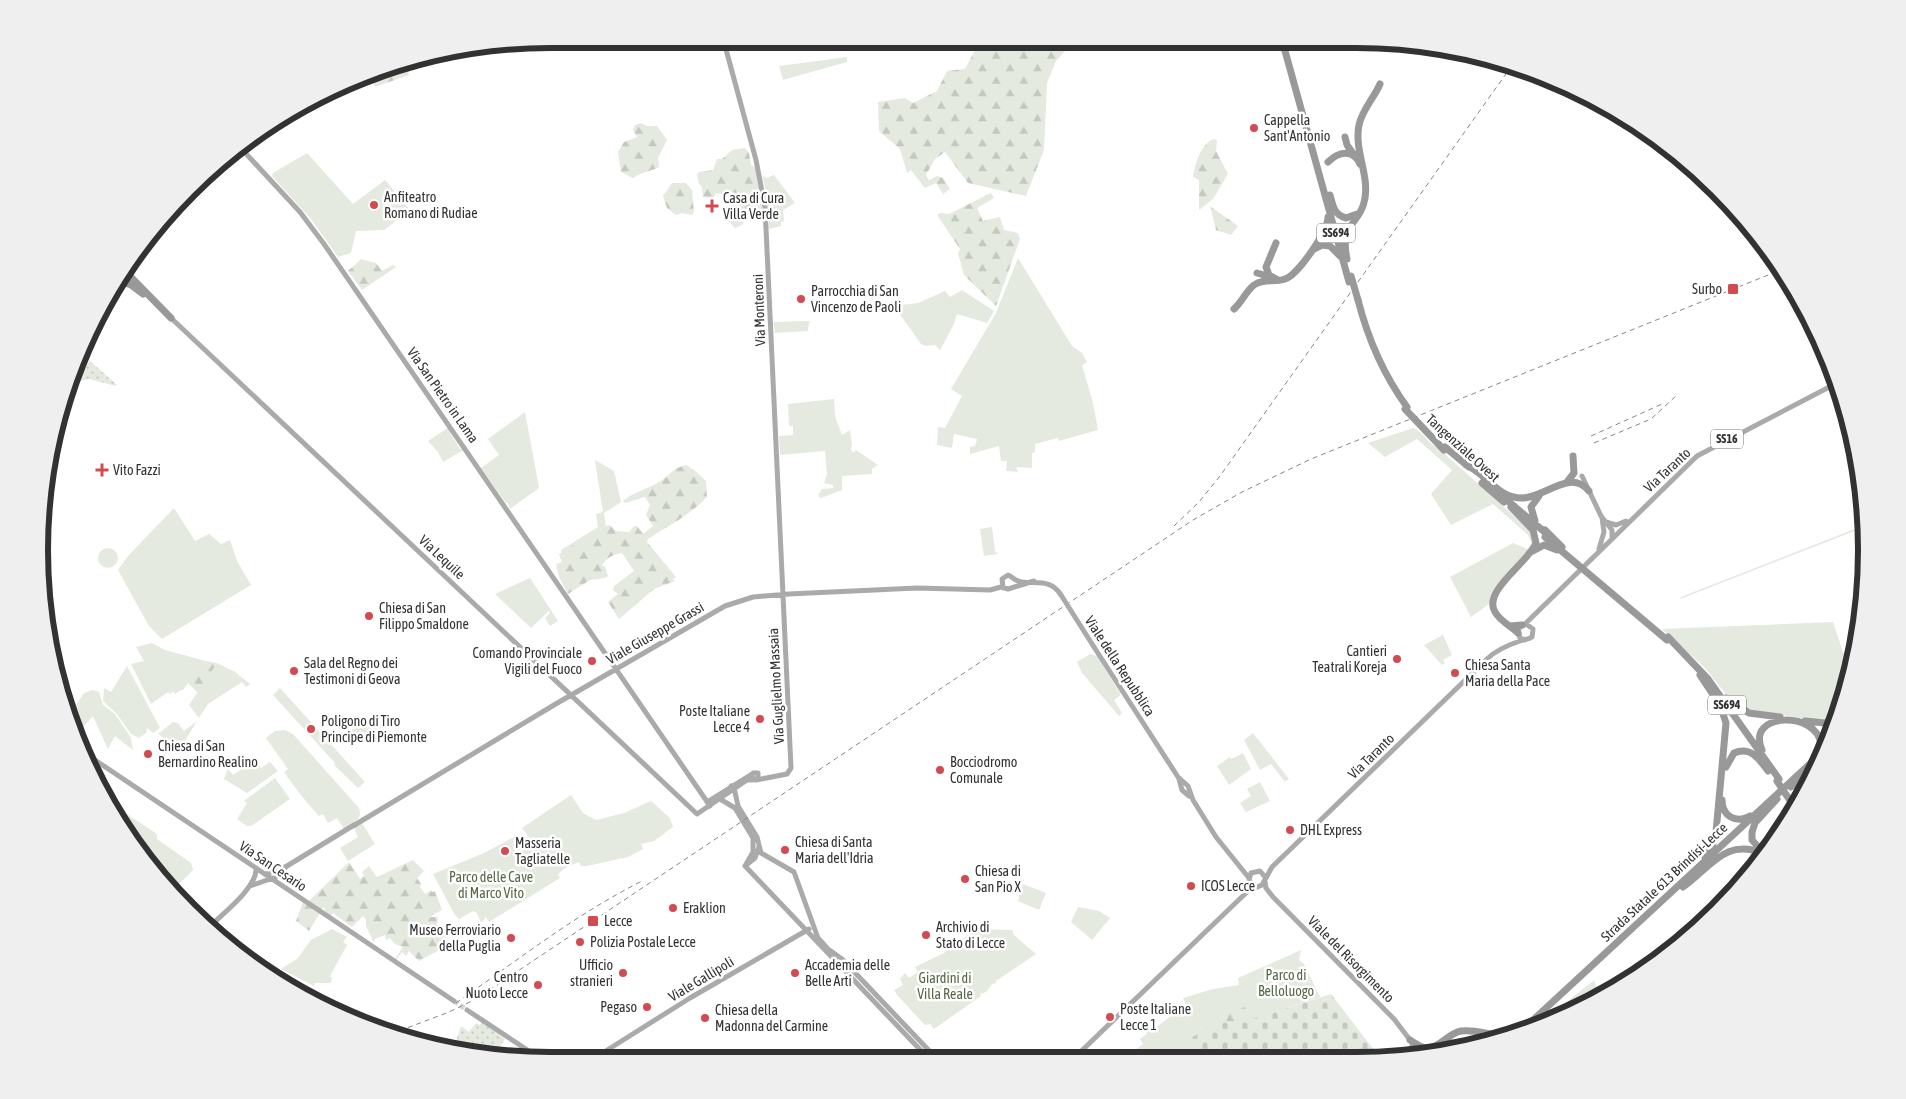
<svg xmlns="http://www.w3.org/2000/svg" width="1906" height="1099" viewBox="0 0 1906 1099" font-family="'Asap Condensed',sans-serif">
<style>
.green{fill:#e4eadf}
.forest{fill:url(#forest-firs)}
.cemetery{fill:url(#cemetery-stones)}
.garden{fill:url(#garden-dots)}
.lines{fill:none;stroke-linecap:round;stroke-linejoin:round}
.major-tunnel{stroke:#d6d6d6;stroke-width:5;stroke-dasharray:5 2.5;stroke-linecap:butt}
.major{stroke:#aaa;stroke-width:5}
.highway{stroke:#999;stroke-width:7}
.rail{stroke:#878787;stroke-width:1;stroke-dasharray:5 4;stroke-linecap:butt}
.major-bridge{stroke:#aaa;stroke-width:5}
.highway-bridge{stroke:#999;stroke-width:7}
.poi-dot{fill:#d24b51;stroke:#fff;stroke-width:2}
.labels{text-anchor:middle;stroke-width:5;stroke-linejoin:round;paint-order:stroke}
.shield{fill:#fff;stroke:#707070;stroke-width:1}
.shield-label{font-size:12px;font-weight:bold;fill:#323232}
.poi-label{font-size:14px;fill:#323232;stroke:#fff;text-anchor:start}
.street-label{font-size:14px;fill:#323232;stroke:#fff}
.park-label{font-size:14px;fill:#546944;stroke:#fff}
.rim{fill:none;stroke:#323232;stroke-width:6}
</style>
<defs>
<pattern id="forest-firs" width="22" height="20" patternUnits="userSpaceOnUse" patternTransform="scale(1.25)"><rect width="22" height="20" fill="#e4eadf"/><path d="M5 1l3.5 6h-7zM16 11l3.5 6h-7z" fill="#c4c9c0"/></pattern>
<pattern id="cemetery-stones" width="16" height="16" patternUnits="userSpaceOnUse" patternTransform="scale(1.25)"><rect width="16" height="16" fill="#e4eadf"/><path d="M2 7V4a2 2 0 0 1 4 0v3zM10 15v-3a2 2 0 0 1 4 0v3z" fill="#c4c9c0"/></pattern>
<pattern id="garden-dots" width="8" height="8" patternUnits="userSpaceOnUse" patternTransform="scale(1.25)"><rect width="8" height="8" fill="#e4eadf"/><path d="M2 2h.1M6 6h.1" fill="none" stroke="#c4c9c0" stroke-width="1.8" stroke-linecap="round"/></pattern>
</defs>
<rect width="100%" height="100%" fill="#fff"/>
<path class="green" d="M 847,57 L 847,62 L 783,80 L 779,66 Z
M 307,153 L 353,204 L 385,180 L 410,210 L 384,230 L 356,231 L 351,253 L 338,257 L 311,219 L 272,176 L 273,173 Z
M 762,175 L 766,178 L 774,175 L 795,203 L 783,210 L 784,221 L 781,222 L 781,226 L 769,229 L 767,195 Z
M 1018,258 L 1072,346 L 1082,353 L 1087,362 L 1082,365 L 1093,403 L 1098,430 L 1059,441 L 1058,438 L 1035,444 L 1035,452 L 1032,453 L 1032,468 L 1016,467 L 1018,472 L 1006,471 L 1007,461 L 1001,461 L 999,446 L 970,454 L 970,447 L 975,446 L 977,439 L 954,434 L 952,448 L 937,445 L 938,427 L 945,428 L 962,396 L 951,389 L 996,313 Z
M 962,290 L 994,311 L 987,323 L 957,314 L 953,326 L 940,350 L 935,345 L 926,346 L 921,344 L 894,306 L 918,303 L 945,291 L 950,297 Z
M 811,321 L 809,322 L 808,331 L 773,333 L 775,331 L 773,322 Z
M 834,399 L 835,416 L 842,435 L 850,430 L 852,445 L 851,449 L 853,453 L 856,450 L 878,465 L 872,469 L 872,474 L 842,476 L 842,490 L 821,498 L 818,496 L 822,489 L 825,489 L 825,486 L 826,489 L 833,488 L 833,485 L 824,483 L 827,474 L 825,451 L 780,455 L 779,436 L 793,435 L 793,426 L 789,426 L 788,404 Z
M 525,412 L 539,488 L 510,509 L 508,503 L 506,503 L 481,468 L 499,455 L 488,439 Z
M 449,427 L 450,433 L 460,449 L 465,449 L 443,462 L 438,452 L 428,441 Z
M 1413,428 C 1423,431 1428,444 1438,448 L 1530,530 L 1533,533 L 1533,546 L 1528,535 L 1493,504 L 1451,525 L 1431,494 L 1452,470 L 1417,439 L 1385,457 L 1368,443 Z
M 595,460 L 614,471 L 621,502 L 604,513 L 606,526 L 562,553 L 561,550 L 598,527 L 596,514 L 603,512 Z
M 174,508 L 195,541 L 209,534 L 221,544 L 230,540 L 237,561 L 251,585 L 162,639 L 149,626 L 118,570 L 128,556 Z
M 1865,525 L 1865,527 L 1680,599 L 1681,597 Z
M 992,527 L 995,551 L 998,554 L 984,556 L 980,529 Z
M 1513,543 L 1530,550 L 1495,589 L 1489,604 L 1471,617 L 1450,577 Z
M98 558a10 10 0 1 1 20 0a10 10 0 1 1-20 0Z
M 530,578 L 558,621 L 550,626 L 545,618 L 550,613 L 549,611 L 531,628 L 495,594 Z
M 1833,622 L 1848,667 L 1852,667 L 1835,722 L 1830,722 L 1761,712 L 1742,707 L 1726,694 L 1703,666 L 1662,629 Z
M 1443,635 L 1452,655 L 1443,660 L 1445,663 L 1442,665 L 1424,645 Z
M 152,643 L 165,650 L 206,661 L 182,691 L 181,690 L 175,694 L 173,691 L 170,694 L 168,692 L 151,704 L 131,664 L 144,661 L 136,647 Z
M 1090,654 L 1097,656 L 1121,695 L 1114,700 L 1122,713 L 1119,716 L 1082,673 L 1077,662 Z
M 217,663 L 235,672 L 250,684 L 246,687 L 242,682 L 208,704 L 199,718 L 189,705 Z
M 127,666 L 160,728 L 153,733 L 147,728 L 146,733 L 139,738 L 131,734 L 117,714 L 103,701 L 104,688 L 111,692 Z
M 280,688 L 365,782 L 358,788 L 334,765 L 335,763 L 273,695 Z
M 93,690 L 99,692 L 103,705 L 115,714 L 131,738 L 133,750 L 115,736 L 108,749 L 93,716 L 82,728 L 68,718 L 66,714 L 69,710 L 74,708 L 84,693 Z
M 380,714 L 386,726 L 365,742 L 359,733 L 351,736 L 349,732 L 344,734 Z
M 197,721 L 180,749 L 158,734 L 173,722 L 178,723 L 184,731 Z
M 285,730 L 293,734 L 359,808 C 363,820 353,823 344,829 L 337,818 L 328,823 L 323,814 L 319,816 C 306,802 295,788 284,772 L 288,769 L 266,738 L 275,731 Z
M 1253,733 L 1289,779 L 1285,782 L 1271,764 L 1260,770 L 1244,740 Z
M 1243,753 L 1251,769 L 1229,785 L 1217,766 L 1230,757 L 1231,759 Z
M 255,760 L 261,768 L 270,762 L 278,771 L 247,793 L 224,779 L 228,769 L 233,775 Z
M 275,778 L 290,799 L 251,826 L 247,826 L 237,819 L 247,803 L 244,801 Z
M 1260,782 L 1270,801 L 1246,812 L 1240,803 L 1251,796 L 1247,789 Z
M 571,795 L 583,813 L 596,820 L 624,813 L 651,801 L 670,818 L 673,827 L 654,841 L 641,844 L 643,849 L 628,857 L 587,866 L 581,866 L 579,862 C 572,865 562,868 558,875 L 560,878 L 489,922 L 486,917 L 481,923 L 477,913 L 473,911 L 459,919 L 455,915 L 433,874 L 484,853 L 518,835 L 523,844 L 531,840 L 522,828 Z
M 104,799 L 157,834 L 157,839 L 191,863 L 193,870 L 177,886 L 171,889 L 144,861 Z
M 362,823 L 375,844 L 348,861 L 340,848 L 358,837 L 354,828 Z
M 1023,884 L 1046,893 L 1039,910 L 1018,901 Z
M 1078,907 L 1099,911 L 1110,918 L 1092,940 L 1071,922 Z
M 332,929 L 347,937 L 343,942 L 347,945 L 330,976 L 332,978 L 331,983 L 315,983 L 314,986 L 281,969 L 297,959 L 311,940 Z
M 972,929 L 1012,930 L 1014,935 L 1036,954 L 996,981 L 995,985 L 993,983 L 986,992 L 980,994 L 981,996 L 934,1029 L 930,1024 L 925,1025 L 897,995 L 894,990 L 903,985 L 900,979 L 905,973 L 909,978 L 918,972 L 915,967 L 944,953 L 971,933 Z
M 1301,950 L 1299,960 L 1304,964 L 1320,997 L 1231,1027 L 1222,1015 L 1202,1034 L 1186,1041 L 1193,1059 L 1139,1059 L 1133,1052 L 1143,1044 L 1140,1039 L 1147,1034 L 1141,1027 L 1144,1024 L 1151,1031 L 1175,1013 L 1187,1007 L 1183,998 L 1213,989 L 1239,985 L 1238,978 Z
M 1594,980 L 1600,997 L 1541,1024 L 1548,1017 Z"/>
<path class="forest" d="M 974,41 L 1074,41 L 1056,61 L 1047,83 L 1044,150 L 1026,196 L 968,183 L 945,152 L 935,159 L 926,175 L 929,180 L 937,176 L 943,178 L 950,189 L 943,194 L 936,183 L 925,188 L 911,170 L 907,173 L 900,149 L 879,131 L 878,102 L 905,98 L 913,103 L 937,91 L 947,71 L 965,69 L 976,48 Z
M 404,62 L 409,75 L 375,87 L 370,72 Z
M 641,123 L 647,126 L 657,126 L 667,140 L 658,158 L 659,167 C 650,172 644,171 633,178 L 621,172 L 618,152 L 624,142 L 637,137 L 633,130 L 635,125 Z
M 1213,139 L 1217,140 L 1216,151 L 1228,174 L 1213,199 L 1199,210 L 1199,180 L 1193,177 C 1195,164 1200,146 1213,139 Z
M 745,148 L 749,153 L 751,165 L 756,168 L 764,214 L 747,216 L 742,225 L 735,228 L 726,219 L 722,209 L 732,204 L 734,200 L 732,196 L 716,193 L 713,199 L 703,197 L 702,187 L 699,184 L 697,175 L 699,172 L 713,170 L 717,159 L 722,159 L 732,150 Z
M 672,183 L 686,183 L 692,190 L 694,212 L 692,215 L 682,213 L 676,215 L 667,208 L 663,196 Z
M 991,193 L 994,198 L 977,208 L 983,221 L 1000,217 L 1004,230 L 1018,233 L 1020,239 L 996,306 L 964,275 L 958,253 L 960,249 L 937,215 L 940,213 L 949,214 Z
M 1210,206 L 1238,226 L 1231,235 L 1216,230 Z
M 361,259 L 376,263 L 382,271 L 393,265 L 396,267 L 362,290 L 348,271 Z
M 686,465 L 693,469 L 706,481 L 707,497 C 689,516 669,525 648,539 L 647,542 L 676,577 L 673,579 L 675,581 L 654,589 L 619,619 L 608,602 L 618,594 L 613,590 L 614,586 L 634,571 L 622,553 C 613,555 606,557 602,566 L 605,566 L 608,576 L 605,578 L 590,580 L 568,594 L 559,577 L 556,564 L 562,562 L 559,554 L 606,526 L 610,525 L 616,531 L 629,532 L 634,526 L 637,526 L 643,534 L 653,526 L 646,515 L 650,505 L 645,497 L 625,503 L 623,501 C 635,491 649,489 662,480 C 673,473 671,469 686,465 Z
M 206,661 L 217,663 L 198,693 L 188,683 Z
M 413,860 L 424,871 L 417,878 L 421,884 L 420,887 L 425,894 L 431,890 L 432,892 L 435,891 L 442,910 L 429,917 L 438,917 L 437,925 L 450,944 L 419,961 L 409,951 L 406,956 L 402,952 L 396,960 L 395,959 L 403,947 L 395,944 L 390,938 L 386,940 L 385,935 L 375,939 L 374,943 L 366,926 L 366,920 L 363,916 L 352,927 L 333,913 L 331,916 L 325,912 L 324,907 L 321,910 L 309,901 L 349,862 L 360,879 L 364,876 L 362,872 L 369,866 L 377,877 Z
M 303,902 L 320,913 L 309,931 L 296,921 Z
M 1245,1007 L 1247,1012 L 1254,1013 L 1255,1019 L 1231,1027 L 1223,1015 Z"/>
<path class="cemetery" d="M 1331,994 L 1381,1059 L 1193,1059 L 1186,1041 L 1201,1032 L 1202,1033 L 1222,1015 L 1231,1026 Z"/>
<path class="garden" d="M 90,361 L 117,385 L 116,386 L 89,379 L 69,384 L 75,368 L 80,372 Z
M 482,1022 L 505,1039 L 494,1055 L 454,1047 L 461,1026 L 469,1032 L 476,1023 L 480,1025 Z"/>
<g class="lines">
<path class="major-tunnel" d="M 454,1001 L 467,1010"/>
<path class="major" d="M 724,42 L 756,160 L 765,207 L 791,768 L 787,774 L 756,780 L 751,777 L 753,773 L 758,773 L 758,779
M 238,145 L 300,212 L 324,244 L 710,806
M 171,318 L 697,814 L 747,780 L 753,780
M 1582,476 L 1601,516 L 1612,530 L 1612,537
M 1606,522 L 1616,525 L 1626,521
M 1599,549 L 1604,532 L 1602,518
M 1003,587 L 1002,579 L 1008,575 C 1013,577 1016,582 1022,582 C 1038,584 1051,579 1061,595
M 1525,624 L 1697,456 L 1837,383
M 1094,647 L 1178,777 L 1188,786 L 1193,800 L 1216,837 L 1249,878
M 83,752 L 454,1001
M 1179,779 L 1182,790 L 1189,796
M 731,786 L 735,792 L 738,806 L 757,837 L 761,853 L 794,872 L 818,938 L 828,949 L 842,959 L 937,1059
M 720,799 L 735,808 L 753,838 L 753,852 L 745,866
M 707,802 L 752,774
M 353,826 L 554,705 L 725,606 L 753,597 L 789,594 L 917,588 L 990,590 L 1001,587 L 1008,589 L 1034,581
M 745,866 L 929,1059
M 745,866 L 755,858 L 759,847
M 266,874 L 287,866 L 354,825
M 1265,882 L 1266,888 L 1273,897 L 1394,1019 L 1420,1053
M 250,886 L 276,877 L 287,866
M 1255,887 L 1249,880 L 1251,873 L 1260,871 L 1265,877
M 208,928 C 221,915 258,887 256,868
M 467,1010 L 541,1059
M 1412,1045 L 1412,1055
M 1435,1050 L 1448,1041 L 1462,1045
M 593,1059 L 690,998 L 809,929
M 1073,1059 L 1248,891 L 1262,885 L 1272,867 L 1487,659 C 1496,650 1508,645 1520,641 C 1524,639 1528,640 1532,637 L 1533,629 L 1526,624 L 1520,627 L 1518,631 L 1520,638 L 1525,640"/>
<path class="highway" d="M 1282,40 L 1349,282
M 1345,137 L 1347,145 L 1355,156
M 1328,162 C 1338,152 1353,148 1360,164
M 1330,195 C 1333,206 1334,215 1346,218 L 1357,214
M 1276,243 L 1266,267 L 1269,275 L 1278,280
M 1314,249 L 1322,245 L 1330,246 L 1340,256
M 1347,259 C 1339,223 1361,224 1365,198 C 1369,174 1354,150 1359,125 C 1362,110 1374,98 1380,84
M 123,269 L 171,318
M 1257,273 L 1271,277
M 117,280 L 131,285 L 143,294
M 1358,300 C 1368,339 1383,374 1407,407
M 1234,309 C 1242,302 1246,291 1254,285 C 1264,278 1274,283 1285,279 C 1298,275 1328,231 1328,217
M 1445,447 L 1469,467
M 1466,465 C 1486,473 1497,498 1522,498 C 1545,498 1570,468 1589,491
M 1567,482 L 1574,473 L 1573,456
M 1482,483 L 1504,502
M 1502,496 L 1547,534
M 1511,507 L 1533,530 L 1536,543 C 1529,562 1482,591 1495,612 C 1501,622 1510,625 1518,633
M 1535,521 L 1531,507 L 1539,496
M 1545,530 L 1562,547
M 1533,551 L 1544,545 L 1557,550
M 1510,626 L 1522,625
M 1668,637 L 1708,679 L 1779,779
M 1700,675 L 1720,705 L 1726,723 L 1716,832 L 1712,847 L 1705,857
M 1726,698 L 1749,713 L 1780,717
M 1805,721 L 1835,724
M 1762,750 C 1745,711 1819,711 1821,745 L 1817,755
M 1726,767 L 1734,753 C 1751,746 1759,759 1768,771
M 1791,787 L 1814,771
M 1722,800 C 1722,816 1736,824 1750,816
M 1761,850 L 1752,840 L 1752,832 L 1755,823 L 1777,799
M 1683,887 C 1711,867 1726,837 1764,854
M 1518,1034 L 1826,749
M 1410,1040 C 1415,1043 1421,1048 1427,1048 C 1439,1049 1448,1033 1461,1031 C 1485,1028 1498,1044 1521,1027"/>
<path class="rail" d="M 1591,436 L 1662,404
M 1594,443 L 1651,419 L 1677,395
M 1174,526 L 1199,502 L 1220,476 L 1513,64
M 456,1003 C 518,960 576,914 644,880
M 391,1034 L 449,1012 L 476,999 L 1193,520 L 1242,492 L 1311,459 L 1783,269"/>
<path class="major-bridge" d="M 1061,595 L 1094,647"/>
<path class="highway-bridge" d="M 1351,276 L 1358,300
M 1405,409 L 1444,450
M 1545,537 L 1667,640
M 1777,781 L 1793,805"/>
</g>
<g class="poi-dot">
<circle cx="1254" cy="128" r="5"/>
<circle cx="374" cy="205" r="5"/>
<path d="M709.5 198.5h5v5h5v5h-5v5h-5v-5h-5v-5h5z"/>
<rect x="1727" y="283" width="12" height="12" rx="2.5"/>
<circle cx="801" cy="299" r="5"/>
<path d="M99.5 462.5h5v5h5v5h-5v5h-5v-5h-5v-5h5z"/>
<circle cx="369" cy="616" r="5"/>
<circle cx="1397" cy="659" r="5"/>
<circle cx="592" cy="661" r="5"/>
<circle cx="294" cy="671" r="5"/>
<circle cx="1455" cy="673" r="5"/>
<circle cx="760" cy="719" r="5"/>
<circle cx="311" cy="729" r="5"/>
<circle cx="148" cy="754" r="5"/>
<circle cx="940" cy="770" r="5"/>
<circle cx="1290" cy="830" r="5"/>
<circle cx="785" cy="850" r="5"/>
<circle cx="505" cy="851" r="5"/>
<circle cx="965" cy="879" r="5"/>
<circle cx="1191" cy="886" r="5"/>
<circle cx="673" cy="908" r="5"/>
<rect x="587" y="915" width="12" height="12" rx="2.5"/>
<circle cx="926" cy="935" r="5"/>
<circle cx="511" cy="938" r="5"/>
<circle cx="580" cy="942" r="5"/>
<circle cx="623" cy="973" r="5"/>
<circle cx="795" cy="973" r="5"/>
<circle cx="538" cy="985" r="5"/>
<circle cx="647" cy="1007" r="5"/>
<circle cx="1110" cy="1017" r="5"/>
<circle cx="705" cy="1018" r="5"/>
</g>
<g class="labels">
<g class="shield">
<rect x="1317" y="223.5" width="38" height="19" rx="4"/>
<rect x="1711" y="429.5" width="32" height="19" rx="4"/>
<rect x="1708" y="695.5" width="38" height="19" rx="4"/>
</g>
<g class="shield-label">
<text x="1336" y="237">SS694</text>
<text x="1727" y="443">SS16</text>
<text x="1727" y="709">SS694</text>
</g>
<g class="poi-label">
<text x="1264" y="125">Cappella<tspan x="1264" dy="16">Sant'Antonio</tspan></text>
<text x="384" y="202">Anfiteatro<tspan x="384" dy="16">Romano di Rudiae</tspan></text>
<text x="723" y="203">Casa di Cura<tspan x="723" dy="16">Villa Verde</tspan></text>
<text x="1722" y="294" text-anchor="end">Surbo</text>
<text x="811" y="296">Parrocchia di San<tspan x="811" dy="16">Vincenzo de Paoli</tspan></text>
<text x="113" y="475">Vito Fazzi</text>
<text x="379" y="613">Chiesa di San<tspan x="379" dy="16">Filippo Smaldone</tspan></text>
<text x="1387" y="656" text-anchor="end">Cantieri<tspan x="1387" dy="16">Teatrali Koreja</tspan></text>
<text x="582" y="658" text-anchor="end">Comando Provinciale<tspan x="582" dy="16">Vigili del Fuoco</tspan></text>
<text x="304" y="668">Sala del Regno dei<tspan x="304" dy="16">Testimoni di Geova</tspan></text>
<text x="1465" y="670">Chiesa Santa<tspan x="1465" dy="16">Maria della Pace</tspan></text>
<text x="750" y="716" text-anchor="end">Poste Italiane<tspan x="750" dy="16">Lecce 4</tspan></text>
<text x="321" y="726">Poligono di Tiro<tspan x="321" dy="16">Principe di Piemonte</tspan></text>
<text x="158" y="751">Chiesa di San<tspan x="158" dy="16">Bernardino Realino</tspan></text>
<text x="950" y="767">Bocciodromo<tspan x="950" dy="16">Comunale</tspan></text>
<text x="1300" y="835">DHL Express</text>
<text x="795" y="847">Chiesa di Santa<tspan x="795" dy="16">Maria dell'Idria</tspan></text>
<text x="515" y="848">Masseria<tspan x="515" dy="16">Tagliatelle</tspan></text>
<text x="975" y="876">Chiesa di<tspan x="975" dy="16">San Pio X</tspan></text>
<text x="1201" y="891">ICOS Lecce</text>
<text x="683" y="913">Eraklion</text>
<text x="604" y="926">Lecce</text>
<text x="936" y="932">Archivio di<tspan x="936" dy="16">Stato di Lecce</tspan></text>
<text x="501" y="935" text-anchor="end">Museo Ferroviario<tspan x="501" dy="16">della Puglia</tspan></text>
<text x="590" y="947">Polizia Postale Lecce</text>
<text x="613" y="970" text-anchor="end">Ufficio<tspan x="613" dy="16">stranieri</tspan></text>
<text x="805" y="970">Accademia delle<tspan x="805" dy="16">Belle Arti</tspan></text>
<text x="528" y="982" text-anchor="end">Centro<tspan x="528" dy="16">Nuoto Lecce</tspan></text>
<text x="637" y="1012" text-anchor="end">Pegaso</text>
<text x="1120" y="1014">Poste Italiane<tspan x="1120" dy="16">Lecce 1</tspan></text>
<text x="715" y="1015">Chiesa della<tspan x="715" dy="16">Madonna del Carmine</tspan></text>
</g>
<g class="street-label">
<text transform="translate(759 310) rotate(-92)" y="5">Via Monteroni</text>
<text transform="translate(443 395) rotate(55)" y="5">Via San Pietro in Lama</text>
<text transform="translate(1463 448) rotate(42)" y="5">Tangenziale Ovest</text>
<text transform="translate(1667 470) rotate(-43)" y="5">Via Taranto</text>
<text transform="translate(442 557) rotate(43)" y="5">Via Lequile</text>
<text transform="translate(655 633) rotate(-30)" y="5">Viale Giuseppe Grassi</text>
<text transform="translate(1120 666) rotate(57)" y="5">Viale della Repubblica</text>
<text transform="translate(776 686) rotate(-93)" y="5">Via Guglielmo Massaia</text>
<text transform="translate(1371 756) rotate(-44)" y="5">Via Taranto</text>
<text transform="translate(273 866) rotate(34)" y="5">Via San Cesario</text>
<text transform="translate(1664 882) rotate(-43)" y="5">Strada Statale 613 Brindisi-Lecce</text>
<text transform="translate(1351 959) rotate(45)" y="5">Viale del Risorgimento</text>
<text transform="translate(701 979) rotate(-31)" y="5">Viale Gallipoli</text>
</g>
<g class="park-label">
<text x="491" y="882">Parco delle Cave<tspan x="491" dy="16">di Marco Vito</tspan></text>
<text x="1286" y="980">Parco di<tspan x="1286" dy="16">Belloluogo</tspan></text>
<text x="945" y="983">Giardini di<tspan x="945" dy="16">Villa Reale</tspan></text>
</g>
</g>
<path d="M0 0H1906V1099H0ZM550 48H1356A502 502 0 0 1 1858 550V550A502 502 0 0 1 1356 1052H550A502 502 0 0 1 48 550V550A502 502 0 0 1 550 48Z" fill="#efefef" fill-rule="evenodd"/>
<path class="rim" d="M550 48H1356A502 502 0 0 1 1858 550V550A502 502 0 0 1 1356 1052H550A502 502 0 0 1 48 550V550A502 502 0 0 1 550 48Z"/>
</svg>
